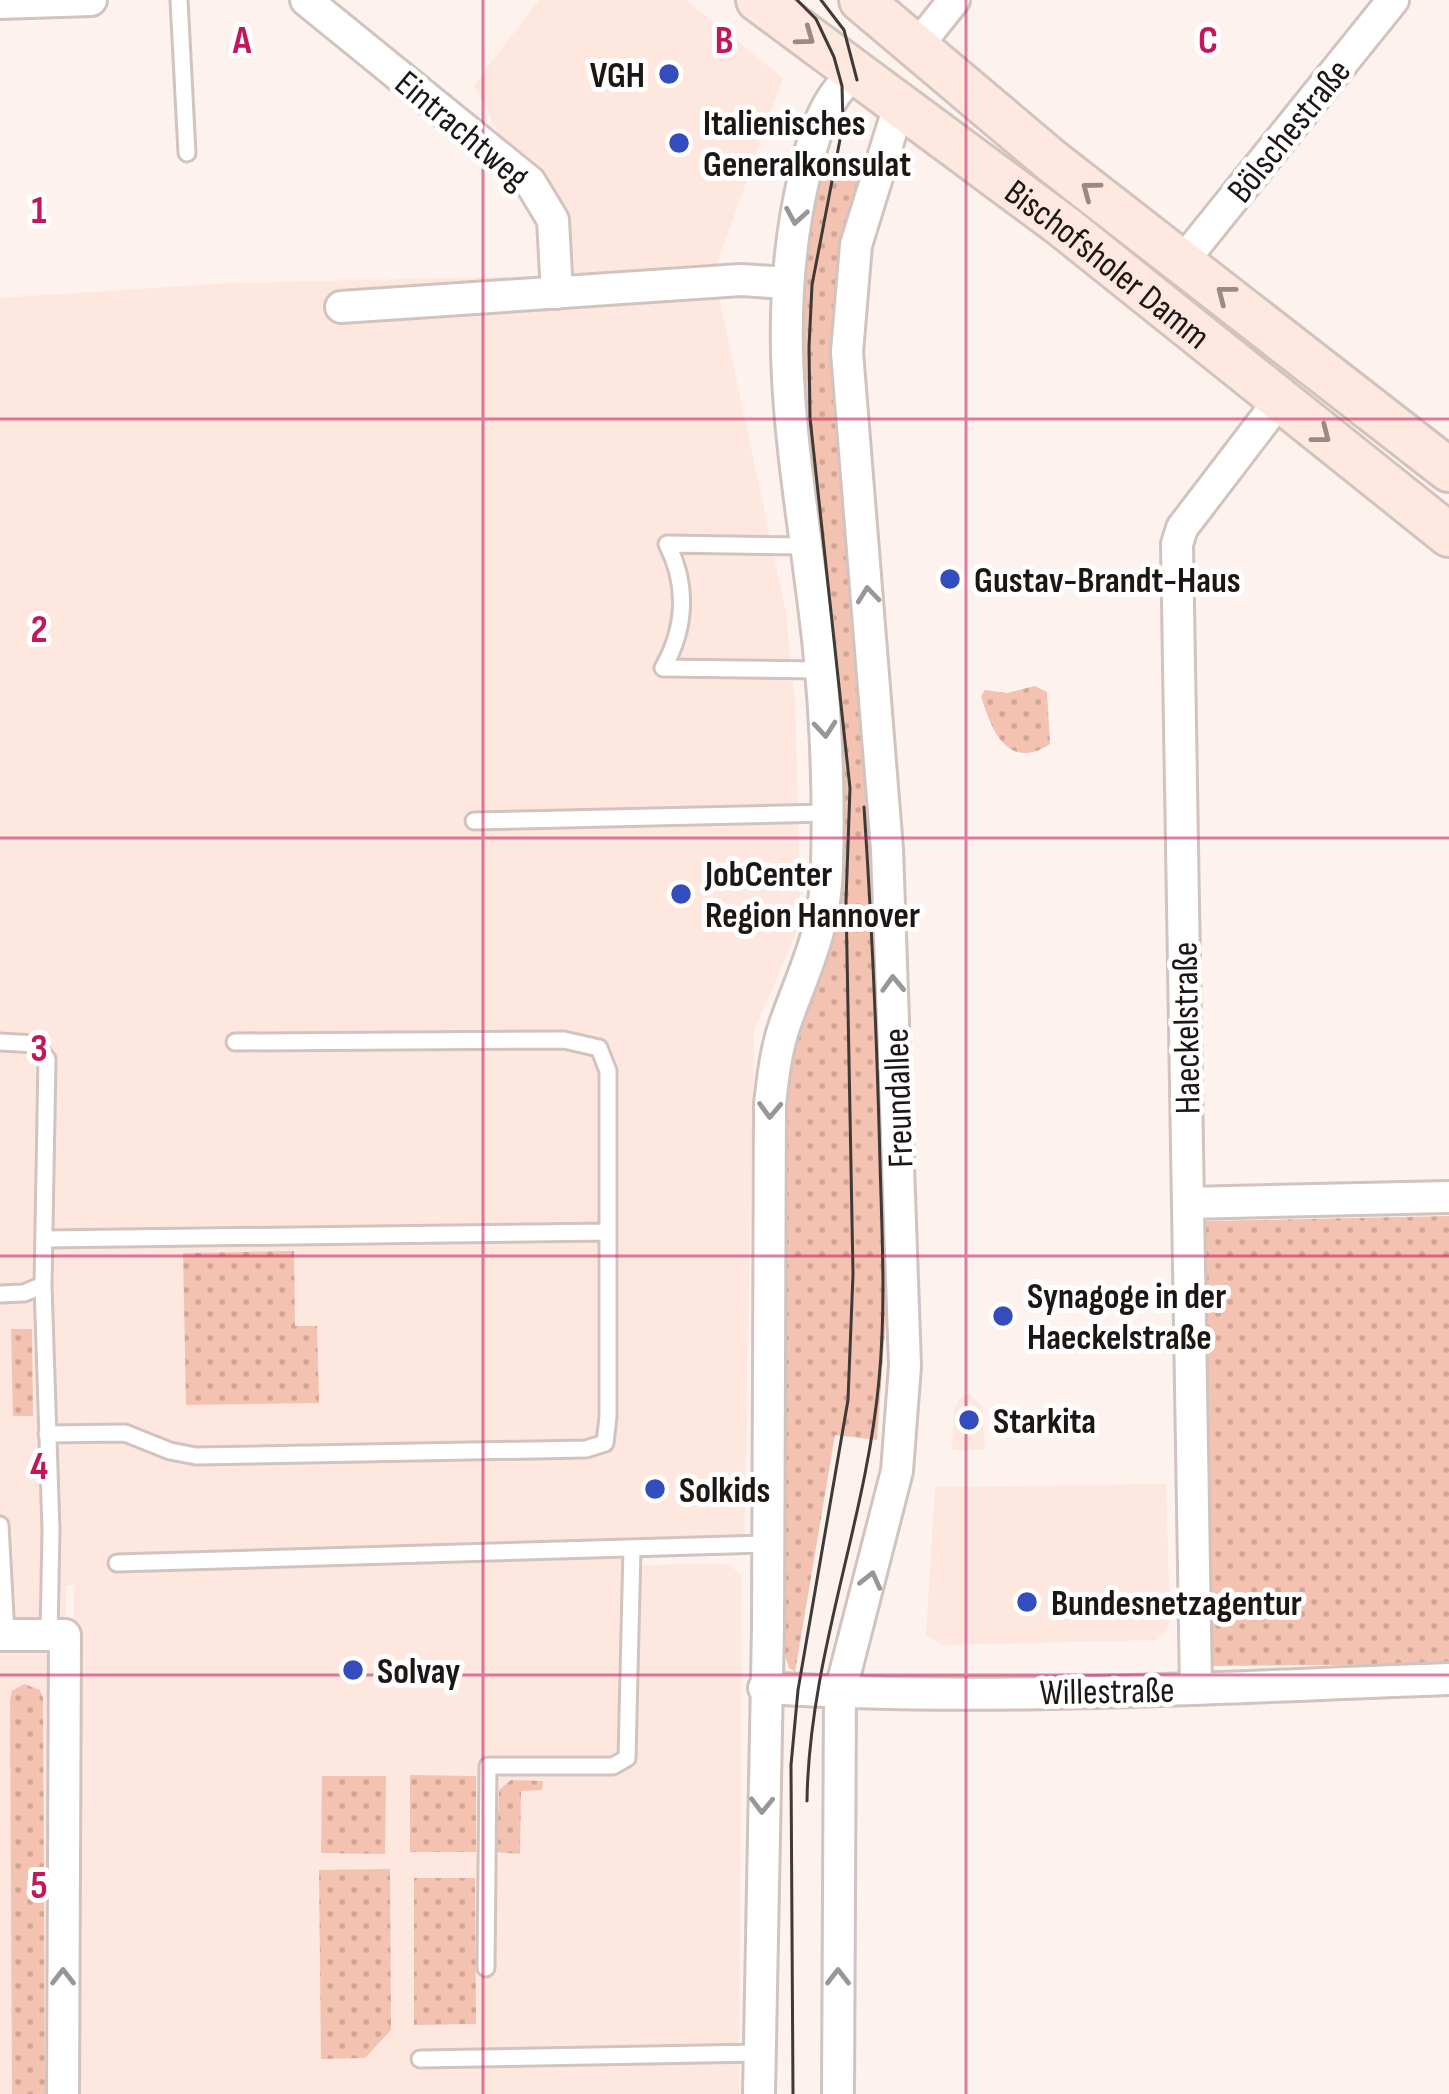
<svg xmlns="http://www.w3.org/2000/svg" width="1449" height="2094" viewBox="0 0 1449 2094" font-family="'Sofia Sans Condensed',sans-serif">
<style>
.built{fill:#fee7df}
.grass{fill:url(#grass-dots)}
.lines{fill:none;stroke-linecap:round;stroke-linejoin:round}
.lane-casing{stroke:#d1c3be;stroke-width:21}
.street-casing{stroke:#d1c3be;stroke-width:36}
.secondary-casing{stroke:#d1c3be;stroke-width:48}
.lane{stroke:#fff;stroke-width:15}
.street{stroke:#fff;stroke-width:30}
.secondary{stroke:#ffe8e0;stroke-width:42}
.tram{stroke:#3f3937;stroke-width:3}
.oneway{stroke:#998a85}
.oneway2{stroke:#999796}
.grid{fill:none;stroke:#c2185b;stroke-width:3;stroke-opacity:0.55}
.poi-dot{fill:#334cbe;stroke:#fff;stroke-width:4.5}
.labels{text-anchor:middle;stroke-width:10;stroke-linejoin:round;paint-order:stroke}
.poi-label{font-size:36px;font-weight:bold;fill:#1c1715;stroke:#fff;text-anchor:start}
.street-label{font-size:36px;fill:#1c1715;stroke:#fff}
.grid-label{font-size:39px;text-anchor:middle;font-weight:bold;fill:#c2185b;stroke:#fff;stroke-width:10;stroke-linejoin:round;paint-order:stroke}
</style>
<defs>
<pattern id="grass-dots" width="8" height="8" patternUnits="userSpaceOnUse" patternTransform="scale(3)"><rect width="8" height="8" fill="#f4c2b1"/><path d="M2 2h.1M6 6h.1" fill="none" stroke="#d1a697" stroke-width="1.8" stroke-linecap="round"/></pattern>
</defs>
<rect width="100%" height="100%" fill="#fef2ee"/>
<path class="built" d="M 539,0 L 686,0 L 783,78 L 714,273 L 786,613 L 795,700 L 801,922 L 754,1031 L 744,1554 L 631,1559 L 631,1565 L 728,1564 L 742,1575 L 739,2094 L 71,2094 L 74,1585 L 66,1586 L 63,2094 L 0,2094 L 0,298 L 229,283 L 542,276 L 543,220 L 474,85 Z
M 969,1394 L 982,1406 L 985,1450 L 952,1450 L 954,1409 L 959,1400 Z
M 1166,1484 L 1170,1622 L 1166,1632 L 1157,1640 L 942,1645 L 926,1635 L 935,1487 Z"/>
<path class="grass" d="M 819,156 L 864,168 L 845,231 L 838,272 L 832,384 L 863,697 L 876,929 L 888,1289 L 877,1440 L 835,1435 L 795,1672 L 789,1668 L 778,1634 L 784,1094 L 798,1034 L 838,922 L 839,885 L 803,455 L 800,277 Z
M 1035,686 L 1047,692 L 1050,744 C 1007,772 991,729 981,696 L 985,690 L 1007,693 Z
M 1449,1216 L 1449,1664 L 1207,1666 L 1206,1221 Z
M 294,1251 L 295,1326 L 317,1326 L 319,1403 L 186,1405 L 183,1253 Z
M 11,1329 L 32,1329 L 33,1416 L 13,1416 Z
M 24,1684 L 40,1690 L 43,1698 L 45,2094 L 12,2094 L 10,1699 L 12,1691 Z
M 410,1775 L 476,1776 L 476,1852 L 410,1852 Z
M 322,1776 L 386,1776 L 385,1854 L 321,1853 Z
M 511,1780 L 543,1781 L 542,1790 L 521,1791 L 520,1854 L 497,1852 L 499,1790 Z
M 390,1869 L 391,2030 L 365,2058 L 321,2059 L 319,1870 Z
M 414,1878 L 475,1878 L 476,2024 L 414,2025 Z"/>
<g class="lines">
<defs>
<path id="lane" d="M 179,0 L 187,153
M 805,546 L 667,544 C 688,585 686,628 663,668 L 820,670
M 474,821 L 827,813
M 0,1042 L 35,1044 L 47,1059 L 43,1285 L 24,1293 L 0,1294
M 44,1239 L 608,1232
M 43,1285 L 51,1530 L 49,1635
M 47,1434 L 125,1433 L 170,1451 L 196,1456 L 586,1449 L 605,1443 L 608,1417 L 608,1071 L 599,1048 L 564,1040 L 235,1042
M 0,1525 L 6,1635
M 117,1563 L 767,1544
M 486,1968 L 488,1766 L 613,1766 L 627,1758 L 632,1548
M 420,2059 L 759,2053"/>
<path id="street" d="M 306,0 L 530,182 L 553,220 L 557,293
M 0,3 L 91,0
M 915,49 L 954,0
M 1183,261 L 1393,0
M 341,307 L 741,280 L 787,283
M 1188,1203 L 1449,1197
M 0,1635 L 65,1635 L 63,2094
M 764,1688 C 992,1702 1221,1687 1449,1679
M 1196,1688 L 1177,544 L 1182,528 L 1279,401
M 759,2094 L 768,1627 L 770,1104 C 773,1077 776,1050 785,1024 C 806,965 825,932 827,867 C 829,791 826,714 818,639 C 800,477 766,340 804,177 C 813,138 823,99 855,73
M 838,2094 L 840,1693 L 897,1471 L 905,1366 L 887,849 L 847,352 L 856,245 L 900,103"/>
<g id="secondary">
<path id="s1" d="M 758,0 L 1063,226 L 1449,535"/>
<path d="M 861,0 L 1053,162 L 1449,470"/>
</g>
</defs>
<use href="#lane" class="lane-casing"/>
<use href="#street" class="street-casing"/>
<use href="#secondary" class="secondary-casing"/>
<use href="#lane" class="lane"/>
<use href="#street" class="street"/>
<use href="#secondary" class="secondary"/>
<path class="tram" d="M 821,0 L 844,30 L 857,80
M 807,1801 C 809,1657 866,1523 879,1380 C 886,1307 882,1235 880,1162 C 877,1043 872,925 864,807
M 793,2094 L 791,1765 L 798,1690 L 848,1400 L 853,1274 L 846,901 L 850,788 L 810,418 L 809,347 L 812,285 L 843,124 L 842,86 L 834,57 L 816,19 L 797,0"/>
</g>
<defs><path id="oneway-chevron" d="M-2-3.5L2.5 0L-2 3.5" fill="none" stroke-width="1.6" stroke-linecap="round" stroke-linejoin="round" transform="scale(3)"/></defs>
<g class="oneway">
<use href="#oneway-chevron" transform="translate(806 37) rotate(36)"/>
<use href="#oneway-chevron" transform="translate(1090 190) rotate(-143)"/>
<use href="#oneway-chevron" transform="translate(1225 294) rotate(-142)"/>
<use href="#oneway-chevron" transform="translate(1322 435) rotate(38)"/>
</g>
<g class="oneway2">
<use href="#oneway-chevron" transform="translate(796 216) rotate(100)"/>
<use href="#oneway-chevron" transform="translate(868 595) rotate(-96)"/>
<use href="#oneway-chevron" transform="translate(825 729) rotate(85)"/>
<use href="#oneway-chevron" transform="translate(893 984) rotate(-92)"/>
<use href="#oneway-chevron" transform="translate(770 1110) rotate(92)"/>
<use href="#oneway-chevron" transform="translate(871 1580) rotate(-76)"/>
<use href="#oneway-chevron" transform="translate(762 1805) rotate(91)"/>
<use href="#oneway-chevron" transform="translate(63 1977) rotate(-90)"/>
<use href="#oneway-chevron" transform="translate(838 1977) rotate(-90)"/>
</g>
<path class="grid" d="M 483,0 L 483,2094M 966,0 L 966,2094M 0,419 L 1449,419M 0,838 L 1449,838M 0,1256 L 1449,1256M 0,1675 L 1449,1675"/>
<g class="poi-dot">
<circle cx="669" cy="74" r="12"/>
<circle cx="679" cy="143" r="12"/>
<circle cx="950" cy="579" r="12"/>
<circle cx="681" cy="894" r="12"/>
<circle cx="1003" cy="1316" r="12"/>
<circle cx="969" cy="1420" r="12"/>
<circle cx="655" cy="1489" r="12"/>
<circle cx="1027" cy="1602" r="12"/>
<circle cx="353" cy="1670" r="12"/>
</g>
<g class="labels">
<g class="poi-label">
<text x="645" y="87" text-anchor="end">VGH</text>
<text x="703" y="135">Italienisches<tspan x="703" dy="41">Generalkonsulat</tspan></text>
<text x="974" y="592">Gustav-Brandt-Haus</text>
<text x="705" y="886">JobCenter<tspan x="705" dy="41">Region Hannover</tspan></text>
<text x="1027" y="1308">Synagoge in der<tspan x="1027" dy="41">Haeckelstraße</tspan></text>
<text x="993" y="1433">Starkita</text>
<text x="679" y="1502">Solkids</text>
<text x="1051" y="1615">Bundesnetzagentur</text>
<text x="377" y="1683">Solvay</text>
</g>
<g class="street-label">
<text transform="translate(463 129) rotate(40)" y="13">Eintrachtweg</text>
<text transform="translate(1288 130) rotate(-51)" y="13">Bölschestraße</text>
<text dy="13" stroke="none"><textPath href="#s1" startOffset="438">Bischofsholer Damm</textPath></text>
<text transform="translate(1185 1028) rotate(-91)" y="13">Haeckelstraße</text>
<text transform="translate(897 1098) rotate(-92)" y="13">Freundallee</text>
<text transform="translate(1107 1690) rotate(-1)" y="13">Willestraße</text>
</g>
</g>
<g class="grid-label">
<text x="242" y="53">A</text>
<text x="724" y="53">B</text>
<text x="1208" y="53">C</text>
<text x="39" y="223">1</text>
<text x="39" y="642">2</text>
<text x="39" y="1061">3</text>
<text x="39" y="1479">4</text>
<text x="39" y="1898">5</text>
</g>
</svg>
